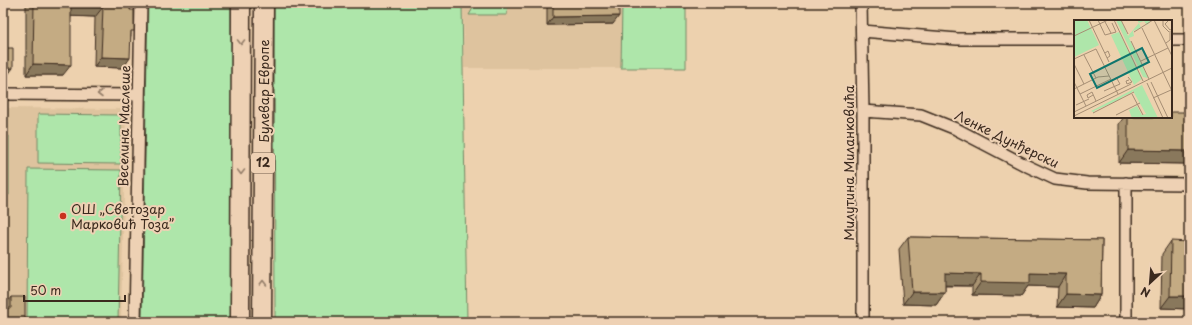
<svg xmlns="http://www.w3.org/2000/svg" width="1192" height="325" viewBox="0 0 1192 325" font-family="'Playpen Sans',sans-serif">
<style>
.built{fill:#dec39e}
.green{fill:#aee6aa;stroke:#748864}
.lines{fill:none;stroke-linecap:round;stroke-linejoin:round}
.minor-casing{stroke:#3b2a1e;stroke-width:14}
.primary-casing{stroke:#3b2a1e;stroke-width:21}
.minor{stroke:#eed1b4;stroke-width:11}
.primary{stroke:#eed1b4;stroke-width:18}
.wall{fill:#a99371;stroke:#3b2a1e}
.shaded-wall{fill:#89785c;stroke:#3b2a1e}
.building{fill:#c4ab83;stroke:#3b2a1e}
.oneway{stroke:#947e69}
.poi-dot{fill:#c8321e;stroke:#eed1b4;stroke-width:1.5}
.labels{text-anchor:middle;stroke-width:4;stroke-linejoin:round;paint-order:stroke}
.shield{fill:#eed1b4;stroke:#715c4b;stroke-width:1}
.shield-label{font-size:12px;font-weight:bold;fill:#3b2a1e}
.street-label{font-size:13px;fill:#3b2a1e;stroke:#eed1b4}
.poi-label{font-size:13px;fill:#3b2a1e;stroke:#eed1b4;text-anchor:start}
.inset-road{fill:none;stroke:#a68e74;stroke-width:1}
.view{fill:#0f766e;fill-opacity:0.15;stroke:#0f766e;stroke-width:2}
.inset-edge{fill:none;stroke:#3b2a1e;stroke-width:2}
</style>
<rect width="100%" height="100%" fill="#edd1ae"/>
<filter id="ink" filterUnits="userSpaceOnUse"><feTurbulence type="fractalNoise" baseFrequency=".025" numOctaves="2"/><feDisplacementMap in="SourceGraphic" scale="8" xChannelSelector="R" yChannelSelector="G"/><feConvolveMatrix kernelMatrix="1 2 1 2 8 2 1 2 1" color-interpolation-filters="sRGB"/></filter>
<g filter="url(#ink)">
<path class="built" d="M 463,3 L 622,3 L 621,68 L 464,68 Z
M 3,108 L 126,109 L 121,322 L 3,322 Z"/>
<path class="green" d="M 148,3 L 231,3 L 233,322 L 142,322 Z
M 274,3 L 462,3 L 467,322 L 275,322 Z
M 476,3 L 508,3 L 507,15 L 469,15 Z
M 622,3 L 686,3 L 686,68 L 621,68 Z
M 38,114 L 121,115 L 121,164 L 38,163 Z
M 3,136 L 9,136 L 9,195 L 3,195 Z
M 28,169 L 121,170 L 118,322 L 27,322 Z"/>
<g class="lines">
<defs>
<path id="minor" d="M 861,3 L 863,111 L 863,322
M 862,31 L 957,39 L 1075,39
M 1171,40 L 1189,40
M 3,94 L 139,95
M 863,111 L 921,115 L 956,129 L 1025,165 L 1055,179 L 1087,183 L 1189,184
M 1126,183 L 1126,322
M 135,322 L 141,3"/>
<path id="primary" d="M 240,322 L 241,3
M 262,322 L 264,3"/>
</defs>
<use href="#minor" class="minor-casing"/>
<use href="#primary" class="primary-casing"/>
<use href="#minor" class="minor"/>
<use href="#primary" class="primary"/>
</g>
<path class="wall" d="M 26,3 L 130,3 L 131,35 L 123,68 L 94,67 L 95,17 L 71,16 L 63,75 L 26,75 Z
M 547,3 L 619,3 L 613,24 L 547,25 Z
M 1189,112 L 1189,164 L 1119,163 L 1119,124 L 1124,117 L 1171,117 Z
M 908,237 L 1102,240 L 1101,295 L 1093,308 L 1057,307 L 1058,287 L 1028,286 L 1021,296 L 972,295 L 972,286 L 945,286 L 945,292 L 936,305 L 903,304 L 899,249 Z
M 1171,241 L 1189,309 L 1161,308 L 1162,254 Z
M 11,297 L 25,322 L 5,308 L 5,305 Z"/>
<path class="shaded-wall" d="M 71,6 L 103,7 L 95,17 L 64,16 Z
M 619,16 L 613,24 L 547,25 L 553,17 Z
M 101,57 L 130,58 L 123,68 L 94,67 Z
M 33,64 L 71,65 L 63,75 L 26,75 Z
M 3,68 L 13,68 L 4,80 L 3,80 Z
M 1128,150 L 1189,151 L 1189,164 L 1119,163 Z
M 945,273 L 981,274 L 972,286 L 937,285 Z
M 1030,273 L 1066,274 L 1058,287 L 1028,286 L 1021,296 L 972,295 L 981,282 Z
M 912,292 L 945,292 L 936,305 L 903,304 Z
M 1066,294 L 1101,295 L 1093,308 L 1057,307 Z
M 1170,296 L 1189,296 L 1189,309 L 1161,308 Z"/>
<path class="building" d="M 34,3 L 130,3 L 130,10 L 134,10 L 134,31 L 131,31 L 130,58 L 101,57 L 103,7 L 71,6 L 71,65 L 33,64 Z
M 553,3 L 619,3 L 619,16 L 553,17 Z
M 3,48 L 13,48 L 13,68 L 3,68 Z
M 1171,112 L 1189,112 L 1189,151 L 1128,150 L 1128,117 L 1171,117 Z
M 908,237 L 1102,240 L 1101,295 L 1066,294 L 1066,274 L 1030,273 L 1030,283 L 981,282 L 981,274 L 945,273 L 945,292 L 912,292 Z
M 1171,241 L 1189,242 L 1189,296 L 1170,296 Z
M 11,297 L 25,297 L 25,322 L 3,322 L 3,308 L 11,308 Z"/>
<defs><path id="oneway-chevron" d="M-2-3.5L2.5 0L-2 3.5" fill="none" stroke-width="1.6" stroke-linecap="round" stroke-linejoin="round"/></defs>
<g class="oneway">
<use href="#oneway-chevron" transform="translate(241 42) rotate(90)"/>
<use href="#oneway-chevron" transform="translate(100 94) rotate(-180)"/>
<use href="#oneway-chevron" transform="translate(241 172) rotate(90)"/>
<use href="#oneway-chevron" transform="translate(263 283) rotate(-90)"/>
</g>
</g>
<circle class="poi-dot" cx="63" cy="216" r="4"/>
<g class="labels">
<rect class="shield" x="251" y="153" width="24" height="20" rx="3"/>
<g class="shield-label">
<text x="263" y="167">12</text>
</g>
<g class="street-label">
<text transform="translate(264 91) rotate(-90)" y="5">Булевар Европе</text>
<text transform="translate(124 126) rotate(-89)" y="5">Веселина Маслеше</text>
<text transform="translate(1007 139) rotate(26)" y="5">Ленке Дунђерски</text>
<text transform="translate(849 163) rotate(-90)" y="5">Милутина Миланковића</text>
</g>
<g class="poi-label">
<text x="71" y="214">ОШ „Светозар<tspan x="71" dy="15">Марковић Тоза”</tspan></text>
</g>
</g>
<g transform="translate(1074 20)">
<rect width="98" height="98" fill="#edd1ae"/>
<path d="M 0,0 L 13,0 L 25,25 L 0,37 ZM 42,0 L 47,0 L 54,16 L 65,3 L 63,0 L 78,0 L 73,5 L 70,1 L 65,3 L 67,8 L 59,11 L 60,16 L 55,18 L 74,58 L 69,57 ZM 45,12 L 68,59 L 60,65 L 37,15 ZM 68,65 L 84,98 L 58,98 L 55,90 L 63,86 L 68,95 L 72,94 L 59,71 L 57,73 L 48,77 L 47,79 L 20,91 L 21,93 L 17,91 Z" fill="#aee6aa"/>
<path class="inset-road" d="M 15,0 L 35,42M 24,0 L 31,15 L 42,12 L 38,3M 30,0 L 37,13M 40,0 L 69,61M 47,0 L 54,14M 80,0 L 98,36M 89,0 L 89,6 L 95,12M 94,1 L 91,4 L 96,10 L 98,9M 68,8 L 98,71M 60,12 L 79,0M 0,16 L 34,0M 57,21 L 75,59M 92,23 L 96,20 L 96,11M 31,33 L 34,31 L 36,36 L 33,38M 10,35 L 22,58M 0,39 L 22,29 L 44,74M 67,41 L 94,28M 0,44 L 10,64M 54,57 L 58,62 L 53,64 L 52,61 L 55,60M 0,62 L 12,86M 77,62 L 94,98M 73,63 L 89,98M 0,69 L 24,57 L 35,56M 30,71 L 46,64 L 42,57M 6,74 L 37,59M 58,74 L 69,95M 19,75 L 14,78 L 13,75 L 18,72 L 22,81M 79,78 L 97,70M 2,85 L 15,79M 0,92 L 57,64M 19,93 L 60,72M 42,95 L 66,83M 0,96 L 98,48"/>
<path class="view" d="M 68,28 L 75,42 L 23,68 L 16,54 Z"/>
<rect width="98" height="98" class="inset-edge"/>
</g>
<rect width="1192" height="325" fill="none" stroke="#eed1b4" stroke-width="16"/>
<rect x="8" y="8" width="1176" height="309" fill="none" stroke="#3b2a1e" stroke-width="1.5" filter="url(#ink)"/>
<g transform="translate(1150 283) rotate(206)" stroke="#eed1b4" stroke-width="3" paint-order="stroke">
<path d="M0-3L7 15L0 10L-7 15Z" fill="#3b2a1e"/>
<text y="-6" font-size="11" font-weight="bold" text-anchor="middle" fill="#3b2a1e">N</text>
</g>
<path d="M24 295v6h101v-6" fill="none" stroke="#3b2a1e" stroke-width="2"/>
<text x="30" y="295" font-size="12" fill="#3b2a1e" stroke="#eed1b4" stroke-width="3" paint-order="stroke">50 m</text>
</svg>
